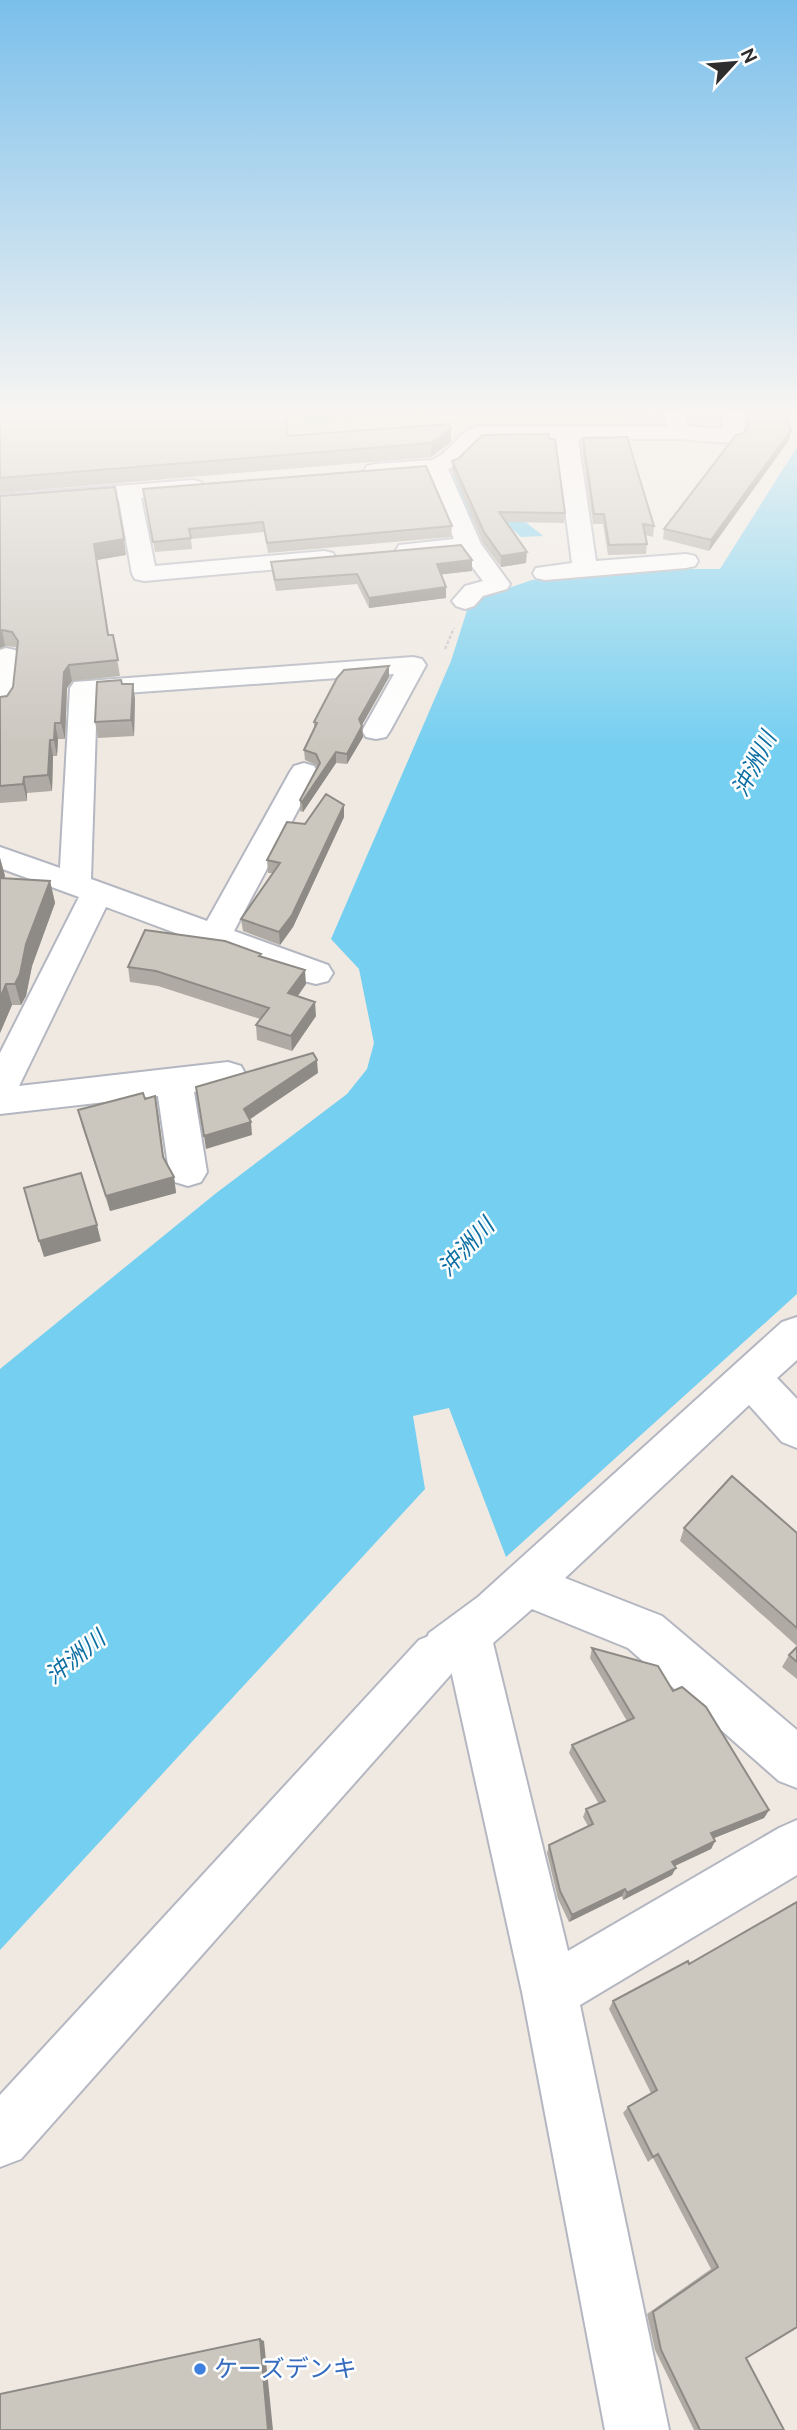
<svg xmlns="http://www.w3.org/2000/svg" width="797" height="2430" viewBox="0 0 797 2430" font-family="Ubuntu,'Noto Sans JP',sans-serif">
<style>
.education{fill:#f0e6d1}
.pitch{fill:#c9ec9a}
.water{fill:#75cff0}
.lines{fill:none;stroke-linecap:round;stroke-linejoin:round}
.street-casing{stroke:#b4b7c1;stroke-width:4}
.secondary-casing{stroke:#b4b7c1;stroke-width:4}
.path{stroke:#c9c9c9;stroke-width:2.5;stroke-dasharray:3.5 2;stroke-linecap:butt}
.street{fill:#fff;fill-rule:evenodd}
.secondary{fill:#fff;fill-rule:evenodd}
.wall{fill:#afaba4}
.shaded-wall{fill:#8e8b86}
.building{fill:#cbc7bf;stroke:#8e8b86;stroke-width:2}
.shop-dot{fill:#3f7fe0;stroke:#fff;stroke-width:2.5}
.labels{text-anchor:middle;stroke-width:5;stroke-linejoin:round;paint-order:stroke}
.water-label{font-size:23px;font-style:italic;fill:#0d6fa3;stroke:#fff}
.near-shop-label{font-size:24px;fill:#366cbe;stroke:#fff;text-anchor:start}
</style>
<rect width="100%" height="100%" fill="#efe9e1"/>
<path class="education" d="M 0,408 L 646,408 L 647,417 L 461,424 L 62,453 Z"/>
<path class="pitch" d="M 299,408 L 511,408 L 300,425 Z"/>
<path class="water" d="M 797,447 L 797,1294 L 506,1557 L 449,1408 L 413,1416 L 425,1489 L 0,1950 L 0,1369 L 215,1194 L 347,1094 L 367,1069 L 374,1043 L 359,969 L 331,939 L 451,661 L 470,601 L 532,580 L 670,569 L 720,569 Z
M 462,471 L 543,536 L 521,537 L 510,527 L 470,519 L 446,478 Z"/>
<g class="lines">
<defs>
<path id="street" d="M 662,408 L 684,408 L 688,426 L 723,429 L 721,408 L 743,408 L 745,436 L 742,441 L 734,443 L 677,439 L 578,439 L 596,561 L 686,554 L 695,556 L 698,561 L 695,566 L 686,568 L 545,580 L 536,578 L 533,573 L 536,568 L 572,563 L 556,439 L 483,439 L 457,466 L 448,469 L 481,544 L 510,584 L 507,589 L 483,596 L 474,606 L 465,609 L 456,606 L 452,601 L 465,586 L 483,581 L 462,553 L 408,557 L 399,555 L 396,550 L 399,545 L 454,539 L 428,473 L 375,478 L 367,476 L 364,471 L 367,466 L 375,464 L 432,460 C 450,453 459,431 477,426 L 667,426 Z
M 193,480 L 201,482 L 204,487 L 201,492 L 141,498 L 155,566 L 324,551 L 333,553 L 336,558 L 333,563 L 324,565 L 144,581 L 135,579 L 132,574 L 119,500 L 0,509 L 0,495 Z
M 6,648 L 15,650 L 19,656 L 14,703 L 10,709 L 0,711 L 0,650 Z
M 413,657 L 422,659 L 426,665 L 390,731 L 386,737 L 376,739 L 366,737 L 362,731 L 394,674 L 97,695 L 91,879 L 207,921 L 290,772 L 294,766 L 304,763 L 314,766 L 318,772 L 234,931 L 328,965 L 333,973 L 328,981 L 316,984 L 304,981 L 106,907 L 19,1086 L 228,1062 L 241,1066 L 246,1075 L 241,1084 L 194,1092 L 207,1172 L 201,1182 L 188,1186 L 175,1182 L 169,1172 L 158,1096 L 0,1114 L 0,1053 L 79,897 L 0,868 L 0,847 L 60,868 L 70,688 L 74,682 Z
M 797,1317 L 797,1360 L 777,1378 L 797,1399 L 797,1448 L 782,1442 L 749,1405 L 565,1578 L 662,1616 L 797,1730 L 797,1788 L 779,1781 L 628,1648 L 532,1609 L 493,1643 L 568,1951 L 779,1828 L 797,1820 L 797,1875 L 580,2005 L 669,2430 L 605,2430 L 522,1992 L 451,1670 L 446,1672 L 429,1665 L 422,1649 L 429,1633 L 478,1597 L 782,1322 Z"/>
<path id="secondary" d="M 436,1633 L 453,1640 L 460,1656 L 453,1672 L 21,2159 L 0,2167 L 0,2095 L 419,1640 Z"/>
</defs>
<use href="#street" class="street-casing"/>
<use href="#secondary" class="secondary-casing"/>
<path class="path" d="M 445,649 L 454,628"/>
<use href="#street" class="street"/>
<use href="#secondary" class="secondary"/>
</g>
<path class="wall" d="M 0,408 L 287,436 L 451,442 L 431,457 L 0,493 Z
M 746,408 L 796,408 L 795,412 L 785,412 L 791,430 L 789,440 L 709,551 L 663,539 L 664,529 L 747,429 Z
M 583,438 L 654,526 L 653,537 L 645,535 L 647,544 L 646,554 L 608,555 L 603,524 L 593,524 L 582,448 Z
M 452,461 L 565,513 L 564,523 L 506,522 L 526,563 L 501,567 L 483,543 L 452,471 Z
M 143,489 L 452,526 L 451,537 L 268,553 L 264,532 L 191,539 L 192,549 L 155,552 Z
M 0,496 L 126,555 L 97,560 L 109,635 L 113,635 L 120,676 L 72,681 L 67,688 L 65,739 L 58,739 L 57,756 L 53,756 L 52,791 L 27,793 L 27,801 L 0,803 L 0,697 L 7,696 L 13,687 L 17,650 L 16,647 L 5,646 L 0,648 Z
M 271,562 L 472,571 L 441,574 L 446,598 L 369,608 L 357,584 L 276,591 L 272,572 Z
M 389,666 L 389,677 L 362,725 L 363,737 L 347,764 L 336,763 L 303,812 L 300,811 L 300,800 L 317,767 L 316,765 L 305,760 L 304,750 L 314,729 L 314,722 Z
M 122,684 L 133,684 L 135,699 L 134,736 L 98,738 L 95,722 Z
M 344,817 L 293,927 L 280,945 L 243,931 L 241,919 L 272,873 L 268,873 L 267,860 L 305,824 Z
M 0,858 L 5,876 L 4,878 L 50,881 L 55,903 L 32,966 L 26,996 L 21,1005 L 12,1005 L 0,1033 Z
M 261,956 L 306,984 L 298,996 L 316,1016 L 292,1051 L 257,1040 L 256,1025 L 260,1019 L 158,986 L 130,982 L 128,967 Z
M 145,1099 L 158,1112 L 164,1159 L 174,1177 L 176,1193 L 110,1211 L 82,1126 L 78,1110 Z
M 684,1528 L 797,1533 L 797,1646 L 680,1541 Z
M 797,1647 L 797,1679 L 782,1667 L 789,1655 Z
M 592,1648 L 673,1691 L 769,1810 L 764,1818 L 714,1838 L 715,1841 L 711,1849 L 675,1866 L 672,1875 L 623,1900 L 622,1896 L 569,1922 L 558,1899 L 547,1853 L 549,1845 L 588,1826 L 583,1817 L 586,1809 L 599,1804 L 569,1753 L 572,1745 L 627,1721 L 590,1658 Z
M 688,1961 L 746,2358 L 784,2430 L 694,2430 L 655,2350 L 647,2314 L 711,2269 L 653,2158 L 648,2162 L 623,2113 L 628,2107 L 651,2093 L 609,2009 L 613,2001 Z"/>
<path class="shaded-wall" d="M 451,428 L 451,442 L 431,457 L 432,443 Z
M 791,430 L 789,440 L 709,551 L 711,540 Z
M 124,539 L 126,555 L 97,560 L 94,544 Z
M 527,552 L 526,563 L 501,567 L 501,556 Z
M 472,560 L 472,571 L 437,575 L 437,564 Z
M 446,587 L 446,598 L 369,608 L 369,598 Z
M 2,630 L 5,646 L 0,648 L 0,631 Z
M 69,665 L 72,681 L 67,688 L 65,739 L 61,723 L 64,672 Z
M 389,666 L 389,677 L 359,730 L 359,719 Z
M 133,684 L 135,699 L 134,736 L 131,720 Z
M 55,723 L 58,739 L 57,756 L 54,740 Z
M 362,726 L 363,737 L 347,764 L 347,754 Z
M 50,740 L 53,756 L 52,791 L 48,775 Z
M 336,752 L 336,763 L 303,812 L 302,802 Z
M 24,777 L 27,793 L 27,801 L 23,784 Z
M 344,805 L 344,817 L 293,927 L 280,945 L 279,932 Z
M 0,858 L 5,876 L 0,890 Z
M 50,881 L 55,903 L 32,966 L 26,996 L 21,1005 L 15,984 L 26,944 Z
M 305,970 L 306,984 L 289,1008 L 288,993 Z
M 6,984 L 12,1005 L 0,1033 L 0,998 Z
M 315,1002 L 316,1016 L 292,1051 L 291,1036 Z
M 317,1060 L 318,1073 L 246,1122 L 244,1109 Z
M 251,1122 L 252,1135 L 206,1149 L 204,1136 Z
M 174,1177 L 176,1193 L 110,1211 L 106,1196 Z
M 97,1225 L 101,1241 L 44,1257 L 39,1241 Z
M 769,1810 L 764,1818 L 707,1841 L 711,1833 Z
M 715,1841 L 711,1849 L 668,1869 L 672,1862 Z
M 676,1868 L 672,1875 L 623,1900 L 627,1893 Z
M 625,1889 L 622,1896 L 569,1922 L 572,1915 Z
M 260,2339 L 264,2341 L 273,2430 L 268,2430 Z"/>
<path class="building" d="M 0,408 L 286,408 L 287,436 L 449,424 L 451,428 L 432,443 L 0,478 Z
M 748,408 L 783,408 L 791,430 L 711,540 L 664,529 L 736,435 L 744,433 L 749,425 Z
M 548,434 L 550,439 L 555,439 L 565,513 L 499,512 L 527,552 L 501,556 L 484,532 L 452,461 L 459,458 L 482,435 Z
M 627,437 L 654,526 L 643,524 L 647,544 L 609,545 L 604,514 L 594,514 L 583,438 Z
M 426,466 L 452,526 L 267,543 L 263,522 L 189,529 L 191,538 L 153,542 L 143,489 Z
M 115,487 L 124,539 L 94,544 L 108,635 L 113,635 L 118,660 L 69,665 L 64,672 L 61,723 L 55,723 L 54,740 L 50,740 L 48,775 L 24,777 L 23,784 L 0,786 L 0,697 L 7,696 L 13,687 L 18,641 L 12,632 L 2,630 L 0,631 L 0,496 Z
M 461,545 L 472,560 L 437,564 L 446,587 L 369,598 L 357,574 L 275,580 L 271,562 Z
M 389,666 L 359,719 L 362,726 L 347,754 L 336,752 L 302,802 L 300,800 L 320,763 L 316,754 L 304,750 L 317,723 L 314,722 L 337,678 L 344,670 Z
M 121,680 L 122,684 L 133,684 L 131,720 L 95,722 L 97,682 Z
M 326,794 L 344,805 L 292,915 L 279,932 L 241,919 L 280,863 L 267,860 L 287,822 L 305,824 Z
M 0,878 L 50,881 L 26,944 L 20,974 L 15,984 L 6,984 L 0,998 Z
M 145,930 L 225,941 L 261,954 L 259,956 L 305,970 L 288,993 L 315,1002 L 291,1036 L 256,1025 L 269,1008 L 156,971 L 128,967 Z
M 313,1053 L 317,1060 L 244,1109 L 251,1122 L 204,1136 L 196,1087 Z
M 143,1093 L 145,1099 L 155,1096 L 163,1157 L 174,1177 L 106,1196 L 78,1110 Z
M 81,1173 L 97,1225 L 39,1241 L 24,1188 Z
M 732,1476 L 797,1533 L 797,1628 L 684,1528 Z
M 797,1647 L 797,1662 L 789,1655 Z
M 592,1648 L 658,1666 L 673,1691 L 682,1687 L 706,1707 L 769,1810 L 711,1833 L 715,1841 L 672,1862 L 676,1868 L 627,1893 L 625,1889 L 572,1915 L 560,1891 L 549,1845 L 593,1824 L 586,1809 L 605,1801 L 572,1745 L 634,1718 Z
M 797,1902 L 797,2327 L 746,2358 L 784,2430 L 700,2430 L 661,2350 L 653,2312 L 718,2267 L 658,2154 L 653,2157 L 628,2107 L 657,2090 L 613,2001 L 688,1961 L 689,1964 Z
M 260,2339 L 268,2430 L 0,2430 L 0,2394 Z"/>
<linearGradient id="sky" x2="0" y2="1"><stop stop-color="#7abfeb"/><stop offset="0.55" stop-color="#f8f5f2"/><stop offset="1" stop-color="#f8f5f2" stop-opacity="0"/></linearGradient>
<rect width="797" height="748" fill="url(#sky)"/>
<circle class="shop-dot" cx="200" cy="2369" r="7"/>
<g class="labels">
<g class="water-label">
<text transform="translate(754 764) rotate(-63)" y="8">沖洲川</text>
<text transform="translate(466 1247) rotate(-47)" y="8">沖洲川</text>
<text transform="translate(75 1657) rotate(-39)" y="8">沖洲川</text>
</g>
<g class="near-shop-label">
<text x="214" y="2377">ケーズデンキ</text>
</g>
</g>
<g transform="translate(734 63) rotate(64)" stroke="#ffffff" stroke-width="5" paint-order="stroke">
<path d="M0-5L12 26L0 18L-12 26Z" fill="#2e2e2e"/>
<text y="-10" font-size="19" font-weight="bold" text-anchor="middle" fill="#2e2e2e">N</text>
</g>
</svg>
